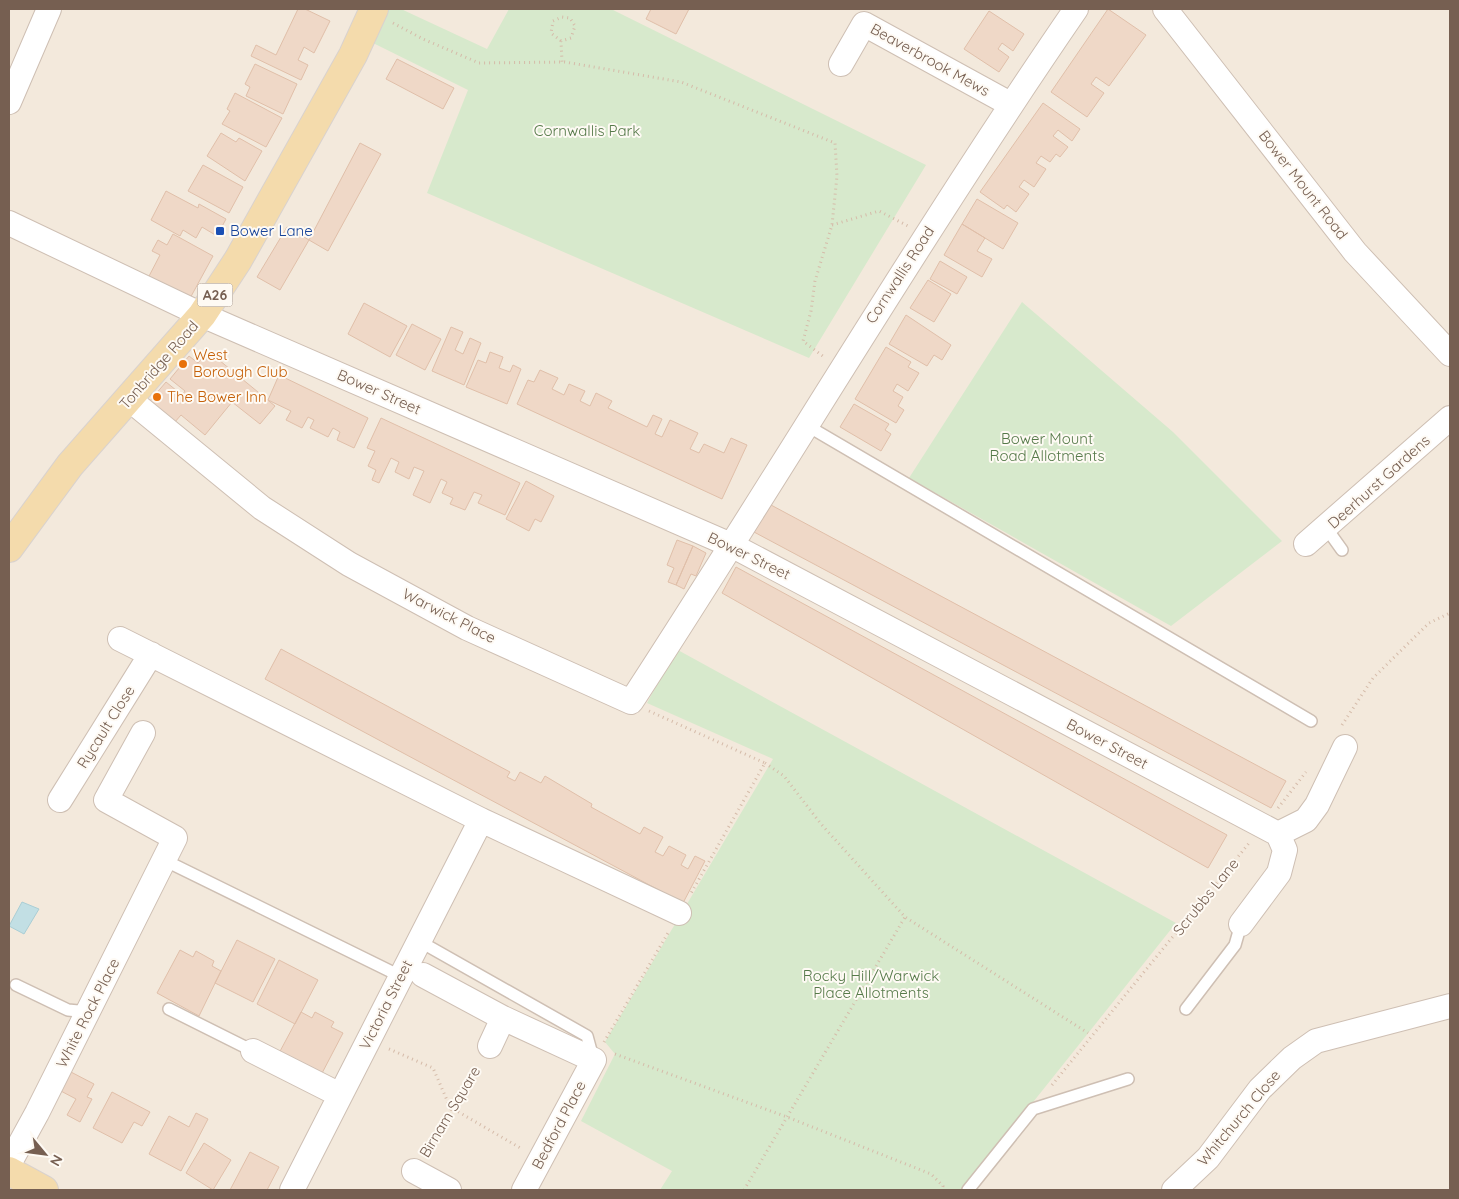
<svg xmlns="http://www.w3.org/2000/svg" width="1459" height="1199" viewBox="0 0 1459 1199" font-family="Quicksand,sans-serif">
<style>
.residential{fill:#f3e9dc}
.green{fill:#d7e9cc}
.water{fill:#c2dfe4;stroke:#aaced5}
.building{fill:#efd8c7;stroke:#e0bfa9}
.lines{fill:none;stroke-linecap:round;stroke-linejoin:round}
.lane-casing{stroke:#cebfb3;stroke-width:14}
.street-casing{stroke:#cebfb3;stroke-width:26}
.primary-casing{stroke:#d9d2ce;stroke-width:30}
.path{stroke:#d5bba9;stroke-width:3;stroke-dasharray:1 4;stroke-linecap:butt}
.lane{stroke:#fff;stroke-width:11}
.street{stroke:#fff;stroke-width:24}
.primary{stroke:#f4dbac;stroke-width:28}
.transit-dot{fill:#1a4fb4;stroke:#fefaf4;stroke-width:2}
.food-dot{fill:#e8710a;stroke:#fefaf4;stroke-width:2}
.labels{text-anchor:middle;stroke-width:4;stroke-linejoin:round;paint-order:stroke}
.shield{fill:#fefaf4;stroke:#9f8e82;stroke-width:1}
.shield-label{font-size:14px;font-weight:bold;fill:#765f51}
.street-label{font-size:15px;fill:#765f51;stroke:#fefaf4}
.park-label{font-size:15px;fill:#567a4a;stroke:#fefaf4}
.transit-label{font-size:15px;fill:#164399;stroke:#fefaf4;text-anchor:start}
.food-label{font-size:15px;fill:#c56008;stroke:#fefaf4;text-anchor:start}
</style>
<rect width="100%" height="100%" fill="#fcf6ed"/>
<path class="residential" d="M 9,9 L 1450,9 L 1450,1190 L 9,1190 Z"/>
<path class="green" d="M 386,9 L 401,9 L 487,49 L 509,9 L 611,9 L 926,165 L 809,358 L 427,193 L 468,90 L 373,43 Z
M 1022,302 L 1173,432 L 1282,541 L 1171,626 L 909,478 Z
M 676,649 L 1176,923 L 963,1190 L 660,1190 L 672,1171 L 581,1121 L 615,1054 L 605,1042 L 773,759 L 647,703 Z"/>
<path class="water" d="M 22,902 L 39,909 L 24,934 L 9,926 Z"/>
<path class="building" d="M 298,9 L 305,9 L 330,21 L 314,53 L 304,47 L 298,60 L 308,65 L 301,80 L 251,56 L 256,45 L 276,55 Z
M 651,9 L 689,9 L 676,34 L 646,19 Z
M 1108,9 L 1146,35 L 1109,86 L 1096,77 L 1091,84 L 1104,93 L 1087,117 L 1051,92 Z
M 989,11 L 1024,34 L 1013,51 L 1002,43 L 998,49 L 1009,57 L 999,72 L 964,49 Z
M 397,59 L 454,88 L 443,109 L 386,79 Z
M 255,64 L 297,84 L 283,114 L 246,96 L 250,87 L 245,84 Z
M 235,93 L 282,118 L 266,147 L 222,124 L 230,111 L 227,109 Z
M 1043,103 L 1080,129 L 1072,141 L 1058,130 L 1053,136 L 1068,147 L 1060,157 L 1056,154 L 1050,162 L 1041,156 L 1036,163 L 1046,169 L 1034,187 L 1024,180 L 1019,187 L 1029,194 L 1016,212 L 1007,205 L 1004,209 L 980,192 Z
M 221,133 L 236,142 L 239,138 L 262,151 L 245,181 L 207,156 Z
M 360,143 L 381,154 L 328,251 L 309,240 Z
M 203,165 L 243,187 L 229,213 L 188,191 Z
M 166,191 L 198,208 L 199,204 L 226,219 L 217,236 L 202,227 L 196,238 L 183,230 L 180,236 L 151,220 Z
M 977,199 L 1018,223 L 1003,249 L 962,224 Z
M 962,224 L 985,238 L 977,251 L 992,259 L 982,277 L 944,255 Z
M 287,227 L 309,240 L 280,290 L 257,277 Z
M 173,234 L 213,256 L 188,302 L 147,280 L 160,255 L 152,251 L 158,240 L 167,245 Z
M 940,261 L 967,277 L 957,294 L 930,279 Z
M 928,280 L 951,294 L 934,322 L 910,308 Z
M 364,303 L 407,326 L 390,357 L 348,334 Z
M 906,315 L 951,345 L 942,360 L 934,355 L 927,366 L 889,344 Z
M 412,324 L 441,339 L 425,370 L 396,355 Z
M 451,327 L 463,332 L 455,350 L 463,354 L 470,338 L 481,343 L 464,385 L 432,371 Z
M 886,347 L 911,362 L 908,367 L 919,373 L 908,391 L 897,384 L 893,391 L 903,397 L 898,406 L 904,410 L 896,423 L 855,399 Z
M 208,351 L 275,406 L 260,424 L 232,402 L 205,435 L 181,415 L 168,430 L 143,409 L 166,382 L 182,395 L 185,391 L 170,379 L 189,356 L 198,363 Z
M 490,352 L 503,357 L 499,368 L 510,372 L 513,365 L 521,369 L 507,404 L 466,387 L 478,360 L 486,363 Z
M 540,370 L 558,378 L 552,389 L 564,395 L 569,384 L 585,391 L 580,401 L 590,406 L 596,393 L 612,401 L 608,408 L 647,427 L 653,415 L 662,419 L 655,434 L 662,437 L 670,420 L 698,433 L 690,449 L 699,453 L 704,444 L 724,453 L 731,438 L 747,445 L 722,499 L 517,404 L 528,380 L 534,382 Z
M 279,375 L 368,418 L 354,448 L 337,440 L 340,432 L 333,428 L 328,437 L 310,428 L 314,420 L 308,417 L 302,428 L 286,420 L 291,411 L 268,400 Z
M 854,404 L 889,424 L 885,430 L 891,434 L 881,451 L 840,427 Z
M 381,418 L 520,483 L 505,515 L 478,503 L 482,495 L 474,492 L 465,510 L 450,504 L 453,498 L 442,493 L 447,482 L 441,479 L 430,503 L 413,495 L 424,471 L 414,467 L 409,479 L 395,472 L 399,462 L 391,458 L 379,483 L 372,480 L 376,470 L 368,466 L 375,451 L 367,448 Z
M 526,481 L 554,496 L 541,522 L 535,519 L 529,531 L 506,519 Z
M 771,505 L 1286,781 L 1271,808 L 754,532 Z
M 677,540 L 693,546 L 676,585 L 668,582 L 674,568 L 667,565 Z
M 693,546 L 706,553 L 696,576 L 691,574 L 684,589 L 676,585 Z
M 736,567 L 1227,835 L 1208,868 L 722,593 Z
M 281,649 L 510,772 L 507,777 L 515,781 L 520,772 L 541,783 L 545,776 L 592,804 L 591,807 L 640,834 L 644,827 L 663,837 L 655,852 L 663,856 L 669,846 L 686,855 L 681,865 L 688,869 L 695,856 L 705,861 L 683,903 L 265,679 Z
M 237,940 L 275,959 L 253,1002 L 215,983 Z
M 180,950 L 193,957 L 196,951 L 214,961 L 212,966 L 221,971 L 199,1016 L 157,993 Z
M 279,960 L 318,980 L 295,1024 L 257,1004 Z
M 301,1012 L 312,1018 L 315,1012 L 334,1022 L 331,1027 L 343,1033 L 320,1077 L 278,1055 Z
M 69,1071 L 94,1084 L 87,1097 L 92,1099 L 80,1122 L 67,1115 L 76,1099 L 59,1090 Z
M 112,1092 L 150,1112 L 142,1126 L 134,1122 L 122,1143 L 93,1128 Z
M 196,1113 L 208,1119 L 181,1171 L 149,1154 L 169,1116 L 189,1127 Z
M 204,1143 L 231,1160 L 213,1190 L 186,1173 Z
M 250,1152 L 279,1167 L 267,1190 L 230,1190 Z"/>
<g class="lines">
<defs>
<path id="lane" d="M 806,425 L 1311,721
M 1327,529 L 1342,550
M 166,861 L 400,976
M 419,941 L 587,1036 L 593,1058
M 16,985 L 68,1010 L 89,1012
M 169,1009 L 253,1051
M 1186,1009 L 1235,945 L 1241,924
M 968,1190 L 1033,1109 L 1128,1079"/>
<path id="street" d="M 1165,9 L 1355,252 L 1450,354
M 841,64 L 864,24 L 1010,104
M 9,102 L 49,9
M 9,223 L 202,315 L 733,546 L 1278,834
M 129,399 L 262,508 L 349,564 L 467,628 L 631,702 C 781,472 920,236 1076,9
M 1306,544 L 1450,418
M 120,639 L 481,820 L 679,913
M 60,800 L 151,654
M 1241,924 L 1279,873 L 1285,850 L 1278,834 L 1306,820 L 1317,805 L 1345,747
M 423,975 L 503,1018 L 594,1060 L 524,1190
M 490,1046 L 503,1018
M 253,1051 L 340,1095
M 9,1164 L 37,1113 L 175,838 L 106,800 L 143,733
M 414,1171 L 449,1190
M 292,1190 L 481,820
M 1174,1190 L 1208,1158 L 1260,1089 L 1292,1058 L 1316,1041 L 1450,1006"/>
<path id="primary" d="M 9,548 L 70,465 L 202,315 L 238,260 L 353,55 L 374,9
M 9,1171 L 44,1190"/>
</defs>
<use href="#lane" class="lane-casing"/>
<use href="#street" class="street-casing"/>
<use href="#primary" class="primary-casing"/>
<path class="path" d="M 393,23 L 423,39 L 479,63 L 565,62 L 681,82 L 835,143 L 837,176 L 832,225 L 815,281 L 811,311 L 803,341 L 824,357
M 561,41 L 551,33 L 553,21 L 562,17 L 570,18 L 575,26 L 571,38 L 561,41 L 562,62
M 832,225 L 879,211 L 908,226
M 649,711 L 765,763 L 690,895
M 1342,725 L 1373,678 L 1429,623 L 1450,613
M 765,763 L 784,776 L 821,824 L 905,917 L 1088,1033
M 1278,808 L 1306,772
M 604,1042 L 668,933
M 389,1049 L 433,1068 L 450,1107 L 522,1149
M 615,1054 L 787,1117 L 931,1174 L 943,1186 L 942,1190
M 1052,1085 L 1250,842
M 424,1153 L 478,1065
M 744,1190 L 905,917"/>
<use href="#lane" class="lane"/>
<use href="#street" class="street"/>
<use href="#primary" class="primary"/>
</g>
<rect class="transit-dot" x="215" y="226" width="10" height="10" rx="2.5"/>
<g class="food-dot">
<circle cx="183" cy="364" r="5"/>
<circle cx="157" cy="397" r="5"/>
</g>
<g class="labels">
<rect class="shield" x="197.5" y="283.5" width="35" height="23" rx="4"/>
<g class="shield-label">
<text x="215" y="300">A26</text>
</g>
<g class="street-label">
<text transform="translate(930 60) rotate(29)" y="5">Beaverbrook Mews</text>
<text transform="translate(1303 185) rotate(52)" y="5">Bower Mount Road</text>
<text transform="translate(900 275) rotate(-57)" y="5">Cornwallis Road</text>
<text transform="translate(159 365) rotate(-49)" y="5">Tonbridge Road</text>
<text transform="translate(379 392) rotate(24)" y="5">Bower Street</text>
<text transform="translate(1379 482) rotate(-42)" y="5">Deerhurst Gardens</text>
<text transform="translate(749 556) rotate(26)" y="5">Bower Street</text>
<text transform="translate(449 616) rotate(27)" y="5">Warwick Place</text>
<text transform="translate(106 727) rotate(-58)" y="5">Rycault Close</text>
<text transform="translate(1107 744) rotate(28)" y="5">Bower Street</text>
<text transform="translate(1206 897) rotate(-51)" y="5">Scrubbs Lane</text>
<text transform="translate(386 1005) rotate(-63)" y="5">Victoria Street</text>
<text transform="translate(88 1013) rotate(-63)" y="5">White Rock Place</text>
<text transform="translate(450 1112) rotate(-59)" y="5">Birnam Square</text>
<text transform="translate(1239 1118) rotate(-50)" y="5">Whitchurch Close</text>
<text transform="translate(559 1125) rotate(-62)" y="5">Bedford Place</text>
</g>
<g class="park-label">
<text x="587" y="136">Cornwallis Park</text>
<text x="1047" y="444">Bower Mount<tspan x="1047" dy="17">Road Allotments</tspan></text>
<text x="871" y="981">Rocky Hill/Warwick<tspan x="871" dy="17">Place Allotments</tspan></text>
</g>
<g class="transit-label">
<text x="230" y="236">Bower Lane</text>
</g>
<g class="food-label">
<text x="193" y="360">West<tspan x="193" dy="17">Borough Club</tspan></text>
<text x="167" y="402">The Bower Inn</text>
</g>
</g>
<rect width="1459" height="1199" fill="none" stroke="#765f51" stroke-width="20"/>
<g transform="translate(45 1154) rotate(119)" stroke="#fefaf4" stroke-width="4" paint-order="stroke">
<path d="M0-4L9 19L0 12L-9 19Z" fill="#765f51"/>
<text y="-8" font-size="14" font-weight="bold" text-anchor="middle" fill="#765f51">N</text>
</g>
</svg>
